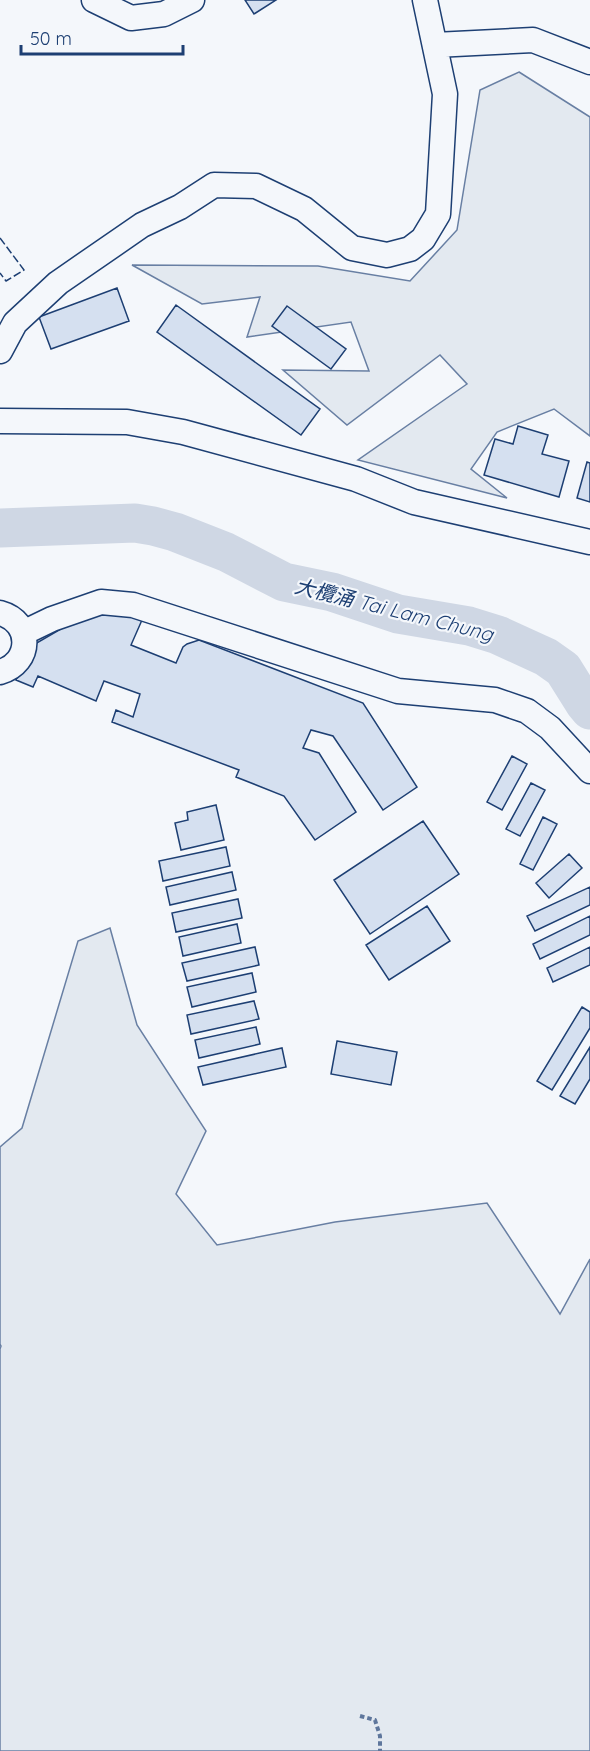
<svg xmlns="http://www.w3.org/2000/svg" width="590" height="1751" viewBox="0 0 590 1751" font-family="Quicksand,'Noto Sans TC',sans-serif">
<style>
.green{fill:#e3e9f0;stroke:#687fa3;stroke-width:1.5}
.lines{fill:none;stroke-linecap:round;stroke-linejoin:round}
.river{stroke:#cfd7e4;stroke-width:39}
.building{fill:#d5e0f0;stroke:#1d3f73;stroke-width:1.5}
.minor-casing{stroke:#1d3f73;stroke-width:27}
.path{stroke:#5e769c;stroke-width:4;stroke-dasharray:4.5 3;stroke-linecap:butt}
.minor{stroke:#f4f7fb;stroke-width:24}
.fence{stroke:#1d3f73;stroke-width:1.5;stroke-dasharray:8 3;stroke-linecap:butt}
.labels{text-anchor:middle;stroke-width:4.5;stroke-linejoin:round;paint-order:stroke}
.water-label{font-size:20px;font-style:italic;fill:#1d3f73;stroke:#f4f7fb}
</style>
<rect width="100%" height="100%" fill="#f4f7fb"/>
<path class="green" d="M 519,72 L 590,117 L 590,436 L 554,409 L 497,432 L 471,469 L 507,498 L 358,460 L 467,384 L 440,355 L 347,425 L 283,370 L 369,371 L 351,322 L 247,337 L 260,297 L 202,304 L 132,265 L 318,266 L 410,281 L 457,230 L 480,90 Z
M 110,928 L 137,1025 L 206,1131 L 176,1194 L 217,1245 L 335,1222 L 487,1203 L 560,1314 L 590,1259 L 590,1751 L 0,1751 L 0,1349 L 1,1346 L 0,1344 L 0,1147 L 22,1128 L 78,941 Z"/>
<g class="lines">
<path class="river" d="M 0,528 L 135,523 L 153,526 L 175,532 L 226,552 L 284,582 L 332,592 L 398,614 L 469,626 L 498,635 L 546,657 L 563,669 L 585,704 L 590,710"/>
</g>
<path class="building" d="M 245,0 L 276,0 L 254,14 Z
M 117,288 L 129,321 L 51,349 L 39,317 Z
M 176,305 L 320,409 L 301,435 L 157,332 Z
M 287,306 L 346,349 L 331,369 L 272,326 Z
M 518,426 L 548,435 L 542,454 L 569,461 L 559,497 L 484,475 L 495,439 L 513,444 Z
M 587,462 L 590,463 L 590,502 L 577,498 Z
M 102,605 L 142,620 L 131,645 L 176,663 L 183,647 L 187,644 L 199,640 L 363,703 L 417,787 L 383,810 L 333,736 L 311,730 L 303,748 L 319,753 L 356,812 L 315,840 L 284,796 L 236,777 L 239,770 L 112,722 L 116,710 L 133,717 L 140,694 L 104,681 L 96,701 L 38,676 L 33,687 L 16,680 L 28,648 Z
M 512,756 L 527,764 L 502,810 L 487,802 Z
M 531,783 L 545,790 L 520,836 L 506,829 Z
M 216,805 L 224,840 L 181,850 L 175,823 L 188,820 L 187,812 Z
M 543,817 L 557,824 L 533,870 L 520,864 Z
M 423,821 L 459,874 L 370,934 L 334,880 Z
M 226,847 L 230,866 L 163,881 L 159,861 Z
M 569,854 L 582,868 L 549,898 L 536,883 Z
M 232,872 L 236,890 L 170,905 L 166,887 Z
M 590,887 L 590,905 L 535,931 L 527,916 Z
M 238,899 L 242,918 L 176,932 L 172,913 Z
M 427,906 L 450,941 L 389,980 L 366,945 Z
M 590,916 L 590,935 L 540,959 L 533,944 Z
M 237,924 L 241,943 L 183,956 L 179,937 Z
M 255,947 L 259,965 L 187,981 L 182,963 Z
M 590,947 L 590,965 L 553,982 L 547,968 Z
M 252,973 L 256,992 L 192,1007 L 187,987 Z
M 254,1001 L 259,1019 L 191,1034 L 187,1015 Z
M 582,1007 L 590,1012 L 590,1028 L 552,1090 L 537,1081 Z
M 256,1027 L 260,1044 L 199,1058 L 195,1040 Z
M 337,1041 L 397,1052 L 391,1085 L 331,1074 Z
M 590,1047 L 590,1079 L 575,1104 L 560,1096 Z
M 282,1048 L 286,1067 L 203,1085 L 198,1067 Z"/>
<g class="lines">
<defs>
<path id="minor" d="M 94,0 L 131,18 L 164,14 L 192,0
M 435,45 L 533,40 L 590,62
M 0,351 L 15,323 L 58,283 L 142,225 L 180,207 L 214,185 L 256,186 L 304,209 L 352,248 L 387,255 L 410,249 L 423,239 L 438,214 L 445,94 L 425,0
M 0,421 L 127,422 L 183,432 L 356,479 L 414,502 L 590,542
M 0,613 C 33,622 32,663 0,672
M 23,633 L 52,619 L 101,602 L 133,605 L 398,691 L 495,700 L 527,711 L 550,728 L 590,771"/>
</defs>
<use href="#minor" class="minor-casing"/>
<path class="path" d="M 360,1716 L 375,1720 L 380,1736 L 380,1751"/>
<use href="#minor" class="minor"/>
<path class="fence" d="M 0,238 L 24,270 L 6,281 L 0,273"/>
</g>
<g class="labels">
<g class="water-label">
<text transform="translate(394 610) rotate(14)" y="7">大欖涌 Tai Lam Chung</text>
</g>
</g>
<path d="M21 45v9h162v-9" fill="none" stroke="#1d3f73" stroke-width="3"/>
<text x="30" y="45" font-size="18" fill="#1d3f73" stroke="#f4f7fb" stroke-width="4.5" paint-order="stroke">50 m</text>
</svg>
